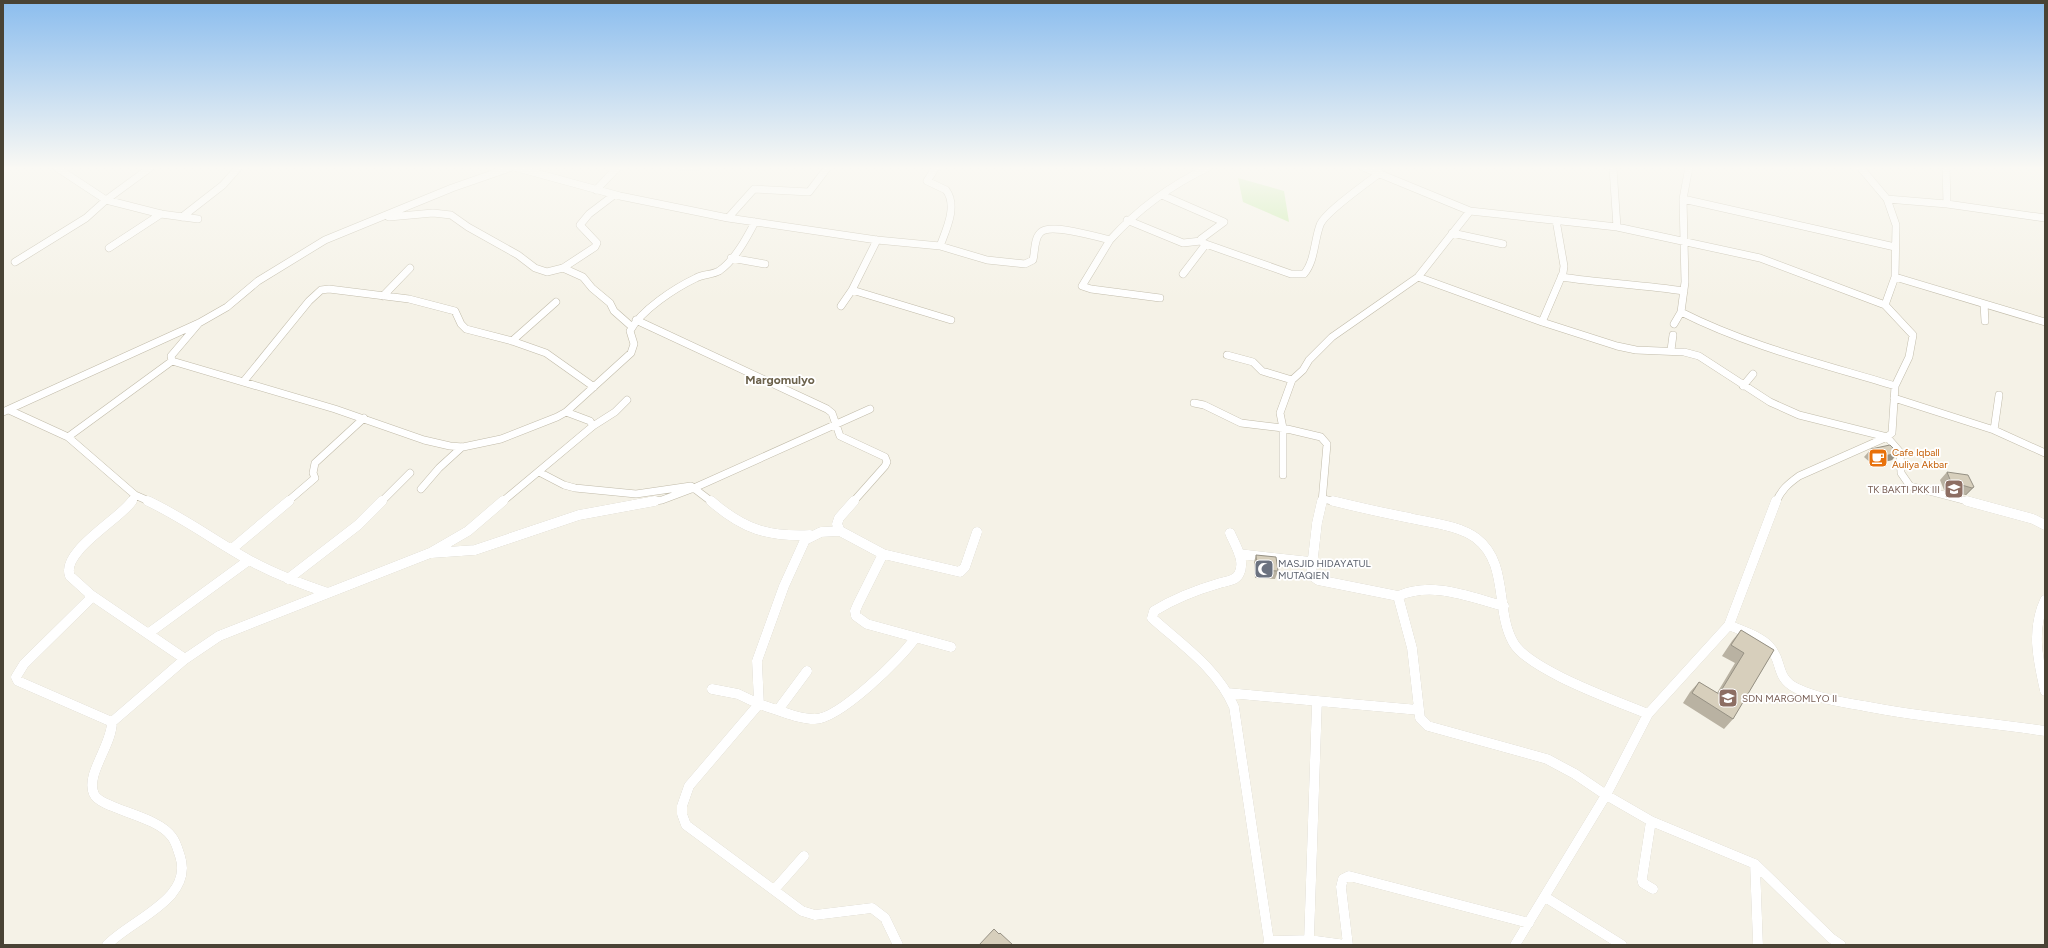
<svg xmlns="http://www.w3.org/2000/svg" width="2048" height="948" viewBox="0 0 2048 948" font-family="Figtree,sans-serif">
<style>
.green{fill:#caecad}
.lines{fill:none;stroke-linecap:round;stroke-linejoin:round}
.minor-far1-casing{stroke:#c1bba9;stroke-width:8}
.minor-casing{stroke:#c1bba9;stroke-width:10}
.minor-far1{stroke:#fff;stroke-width:7}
.minor{stroke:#fff;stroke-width:10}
.wall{fill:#b9b2a2}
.shaded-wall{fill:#969184}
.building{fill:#d7cfbc;stroke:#969184}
.labels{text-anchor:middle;stroke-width:3.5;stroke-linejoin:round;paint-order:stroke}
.food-label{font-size:10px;fill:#c56008;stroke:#fff;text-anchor:start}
.education-label{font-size:10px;fill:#785e54;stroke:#fff;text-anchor:end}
.worship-label{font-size:10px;fill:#5b616d;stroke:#fff;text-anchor:start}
.quarter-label{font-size:12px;font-weight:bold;fill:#6c624c;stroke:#fff}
</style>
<rect width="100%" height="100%" fill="#f5f2e7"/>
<path class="green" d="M 1238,178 L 1284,191 L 1289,222 L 1243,202 Z"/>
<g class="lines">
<defs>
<path id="minor-far1" d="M 56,167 L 106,200 L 161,214 L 198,219
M 514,167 L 620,196 L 728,218
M 682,167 L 696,167
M 828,167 L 809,192 L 754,189 L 728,218 L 877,240 L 940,246 L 987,260 L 1025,264 L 1033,260 C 1035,252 1034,239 1040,233 C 1049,222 1097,237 1110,240 C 1138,209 1171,185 1209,167
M 936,167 L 927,181 L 946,190 C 958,206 946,230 940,246
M 1363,167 L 1470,211 L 1617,227 L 1760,258 L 1885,305
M 1689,167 L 1683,199 L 1685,282 L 1681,312 C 1748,346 1823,364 1895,386
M 1946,167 L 1947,204
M 1613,168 L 1617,227
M 596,190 L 618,167
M 1162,195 L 1224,222 L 1201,239 L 1203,243 L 1291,274 L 1304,274 C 1315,261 1314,241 1320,225 C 1324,213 1368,182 1380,173
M 1683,199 L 1895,247
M 1887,199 L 1947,204 L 2045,218
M 182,217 L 223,185 L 239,167
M 389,217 L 433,213 L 451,215 L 468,227 L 518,255 L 535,268 L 547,272 L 563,268 L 595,247 L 597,243 L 580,225 L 589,214 L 614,195
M 1127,220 L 1183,243 L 1201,241
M 1452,233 L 1503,244
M 1110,240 L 1082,286 L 1091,289 L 1160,298
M 109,248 L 161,214
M 731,258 L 765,264
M 15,262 L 86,218 L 106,200 L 151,167
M 563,268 L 583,277 L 592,288 L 610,303 L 614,311 L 631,326
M 1183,274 L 1206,244
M 1418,277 L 1542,322 L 1617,346 L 1636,350 L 1684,352 L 1699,356 L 1770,402 L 1799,415 L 1887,437 L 1900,452 L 1901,473 L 1910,486 L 1971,502
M 1561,277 C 1602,283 1643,285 1684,291
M 1895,277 L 2045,322
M 852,290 L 951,320
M 383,296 L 410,268
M 1984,304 L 1985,321
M 841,306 L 852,290 L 877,240
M 636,320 L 827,409 L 832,413 L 840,436 L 885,457 L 887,462 L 885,466 L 853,502
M 1542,322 L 1563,273 L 1564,266 L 1556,220
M 199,323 L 171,356 L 172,361 L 335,409 L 424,440 L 450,446 L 463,447 L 501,439 L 557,417 L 566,412 L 631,353 L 634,344 L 630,331 C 641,310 675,288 696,278 C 703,274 712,275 719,271 C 735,260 746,239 755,222
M 1674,324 L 1681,312
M 512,341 L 556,302
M 1671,350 L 1673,335
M 1227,355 L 1253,362 L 1262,371 L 1292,380
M 244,381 L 309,301 L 321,290 L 329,289 L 409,299 L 455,311 L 461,324 L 466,329 L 512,341 L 546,353 L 594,387
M 1743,386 L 1753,374
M 1894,398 L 1994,430 L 2045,453
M 1194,403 L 1204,405 L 1241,423 L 1283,428 L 1283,475
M 9,410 L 68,437 L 135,495 L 131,502
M 3,412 L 199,323 L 227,307 L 258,281 L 325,240 L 452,188 L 512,167
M 566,412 L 590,421 L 593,426
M 1994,430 L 1999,395
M 68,437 L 172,361
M 539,472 L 564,485 L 575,488 L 636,494 L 691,486 L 712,502
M 421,489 L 439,468 L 462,447
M 135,495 L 151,502
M 1323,499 L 1337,502
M 287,502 L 315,478 L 313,473 L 315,463 L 364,418
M 381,502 L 410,473
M 502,502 L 593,426 L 615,412 L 627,400
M 649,502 L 662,500 L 694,488 L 870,409
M 1322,502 L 1327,444 L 1321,437 L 1283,428 L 1280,413 L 1292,380 L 1303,370 L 1309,360 L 1332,337 L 1418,277 L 1470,211
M 1776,502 C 1781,490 1788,484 1799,476 L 1887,437 L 1892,433 L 1895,386 L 1909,357 L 1913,335 L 1885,305 L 1895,277 L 1896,225 L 1887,199 L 1860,167"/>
<path id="minor" d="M 148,501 C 184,518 215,541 249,560 C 274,574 301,584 328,593
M 711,501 C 743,529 768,537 810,535
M 854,501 L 839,518 L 837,524 L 840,531 L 883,554 L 858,604 L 855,611 L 856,616 L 867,624 L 951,647
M 1322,501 L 1317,523 L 1311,575 L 1318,580 L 1398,596 L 1412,648 L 1420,718 L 1428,726 L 1547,759 L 1575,774 L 1606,795 L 1651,821 L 1755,864 L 1831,938 L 1841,945
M 1333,501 C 1358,507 1384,513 1410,518 C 1431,523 1458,525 1476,538 C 1509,563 1495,610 1513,642 C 1528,670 1617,701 1648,714
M 1967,501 L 2033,519 L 2045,525
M 1230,533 C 1235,545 1246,561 1239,574 C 1235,581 1227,581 1220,583 C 1196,590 1175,598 1154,611 L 1152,618 C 1182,645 1218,669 1234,707 L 1269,941
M 233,548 L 289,501
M 432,553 L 475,550 L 579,515 L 655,501
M 883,554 L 960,572 L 965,567 L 977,532
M 1239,554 L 1311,562
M 288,579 L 358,525 L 382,501
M 91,595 L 185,659
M 1398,596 C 1433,581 1469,597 1504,606
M 2045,600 C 2031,630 2038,660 2045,691
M 1729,625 C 1742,631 1759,636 1769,646 C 1783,660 1775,678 1796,688 C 1817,698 1841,702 1864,706 C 1924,718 1985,722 2045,731
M 149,633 L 249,560
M 712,689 L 738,694 L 759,704 L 757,661 L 784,586 L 805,540 L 821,532 L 840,531
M 1228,693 L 1419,710
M 778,710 L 807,671
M 112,722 L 185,659 L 219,636 L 430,553 L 468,531 L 503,501
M 1651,821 L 1642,879 L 1643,883 L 1653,889
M 1755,864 L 1758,945
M 774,890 L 804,856
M 1545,897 L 1622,945
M 1309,940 L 1317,701
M 1268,944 L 1269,941 L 1309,940 L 1346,945
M 107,945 C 132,919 194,899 180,856 C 178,850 176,842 172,837 C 157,815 100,809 94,794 C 85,775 112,745 112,722 L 18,681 L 16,677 L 24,664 L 89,600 L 91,595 L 70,576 C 60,552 120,519 132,501
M 898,945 L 885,918 L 872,908 L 815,915 L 802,911 L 686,825 L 682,814 L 682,806 L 689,786 L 759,704 C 777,709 796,719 815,719 C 839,719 902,658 915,638
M 1348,945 L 1341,887 L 1343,879 L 1349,876 L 1529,923
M 1515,945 L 1606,795 L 1648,714 L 1729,625 L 1776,501"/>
</defs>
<use href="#minor-far1" class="minor-far1-casing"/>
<use href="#minor" class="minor-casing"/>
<use href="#minor-far1" class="minor-far1"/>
<use href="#minor" class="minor"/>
</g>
<path class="wall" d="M 1871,449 L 1898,453 L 1892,460 L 1873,465 L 1864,457 Z
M 1947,472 L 1974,487 L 1966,495 L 1965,495 L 1944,490 L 1940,480 Z
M 1256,555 L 1278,571 L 1275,579 L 1255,578 L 1254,562 Z
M 1741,630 L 1774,650 L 1733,719 L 1724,729 L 1683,703 L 1690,692 L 1699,682 L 1717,693 L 1735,663 L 1722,656 L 1732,641 Z"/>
<path class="shaded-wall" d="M 1898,453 L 1892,460 L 1873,465 L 1879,457 Z
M 1974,487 L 1966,495 L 1965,495 L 1972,488 Z"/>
<path class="building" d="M 1890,445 L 1898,453 L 1879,457 L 1871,449 Z
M 1947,472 L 1968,475 L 1974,487 L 1972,488 L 1951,482 Z
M 1256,555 L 1276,557 L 1278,571 L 1257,570 Z
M 1741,630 L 1774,650 L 1733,719 L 1692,693 L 1699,682 L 1719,694 L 1744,653 L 1731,645 Z
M 994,929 L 999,934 L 1000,933 L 1013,945 L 979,945 Z"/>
<linearGradient id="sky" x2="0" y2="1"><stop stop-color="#8bbdee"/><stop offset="0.56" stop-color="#faf9f4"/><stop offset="1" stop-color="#faf9f4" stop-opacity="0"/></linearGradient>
<rect width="2048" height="300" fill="url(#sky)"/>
<defs>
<symbol id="cafe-square" viewBox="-11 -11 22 22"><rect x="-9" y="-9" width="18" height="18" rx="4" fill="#e8710a" stroke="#fff"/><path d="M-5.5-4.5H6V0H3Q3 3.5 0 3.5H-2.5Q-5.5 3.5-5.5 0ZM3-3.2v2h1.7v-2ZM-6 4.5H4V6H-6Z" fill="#fff"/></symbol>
<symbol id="school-square" viewBox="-11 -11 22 22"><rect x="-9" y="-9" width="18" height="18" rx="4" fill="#8d6e63" stroke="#fff"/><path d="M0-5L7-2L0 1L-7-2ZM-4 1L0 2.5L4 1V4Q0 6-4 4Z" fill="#fff"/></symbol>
<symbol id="mosque-square" viewBox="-11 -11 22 22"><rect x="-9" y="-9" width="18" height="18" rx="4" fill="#6b7280" stroke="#fff"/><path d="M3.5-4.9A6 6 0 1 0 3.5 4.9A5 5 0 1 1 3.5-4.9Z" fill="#fff"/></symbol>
</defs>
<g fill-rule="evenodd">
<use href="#cafe-square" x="1867" y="447" width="22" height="22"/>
<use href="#school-square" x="1943" y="478" width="22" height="22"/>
<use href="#mosque-square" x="1253" y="558" width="22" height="22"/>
<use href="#school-square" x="1717" y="687" width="22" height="22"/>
</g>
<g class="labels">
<g class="food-label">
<text x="1892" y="456">Cafe Iqball<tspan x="1892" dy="12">Auliya Akbar</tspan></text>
</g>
<g class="education-label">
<text x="1940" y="493">TK BAKTI PKK III</text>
<text x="1742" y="702" text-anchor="start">SDN MARGOMLYO II</text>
</g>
<g class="worship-label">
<text x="1278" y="567">MASJID HIDAYATUL<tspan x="1278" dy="12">MUTAQIEN</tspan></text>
</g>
<g class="quarter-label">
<text x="780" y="384">Margomulyo</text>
</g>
</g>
<rect width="2048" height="948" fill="none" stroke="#494335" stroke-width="8"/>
</svg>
